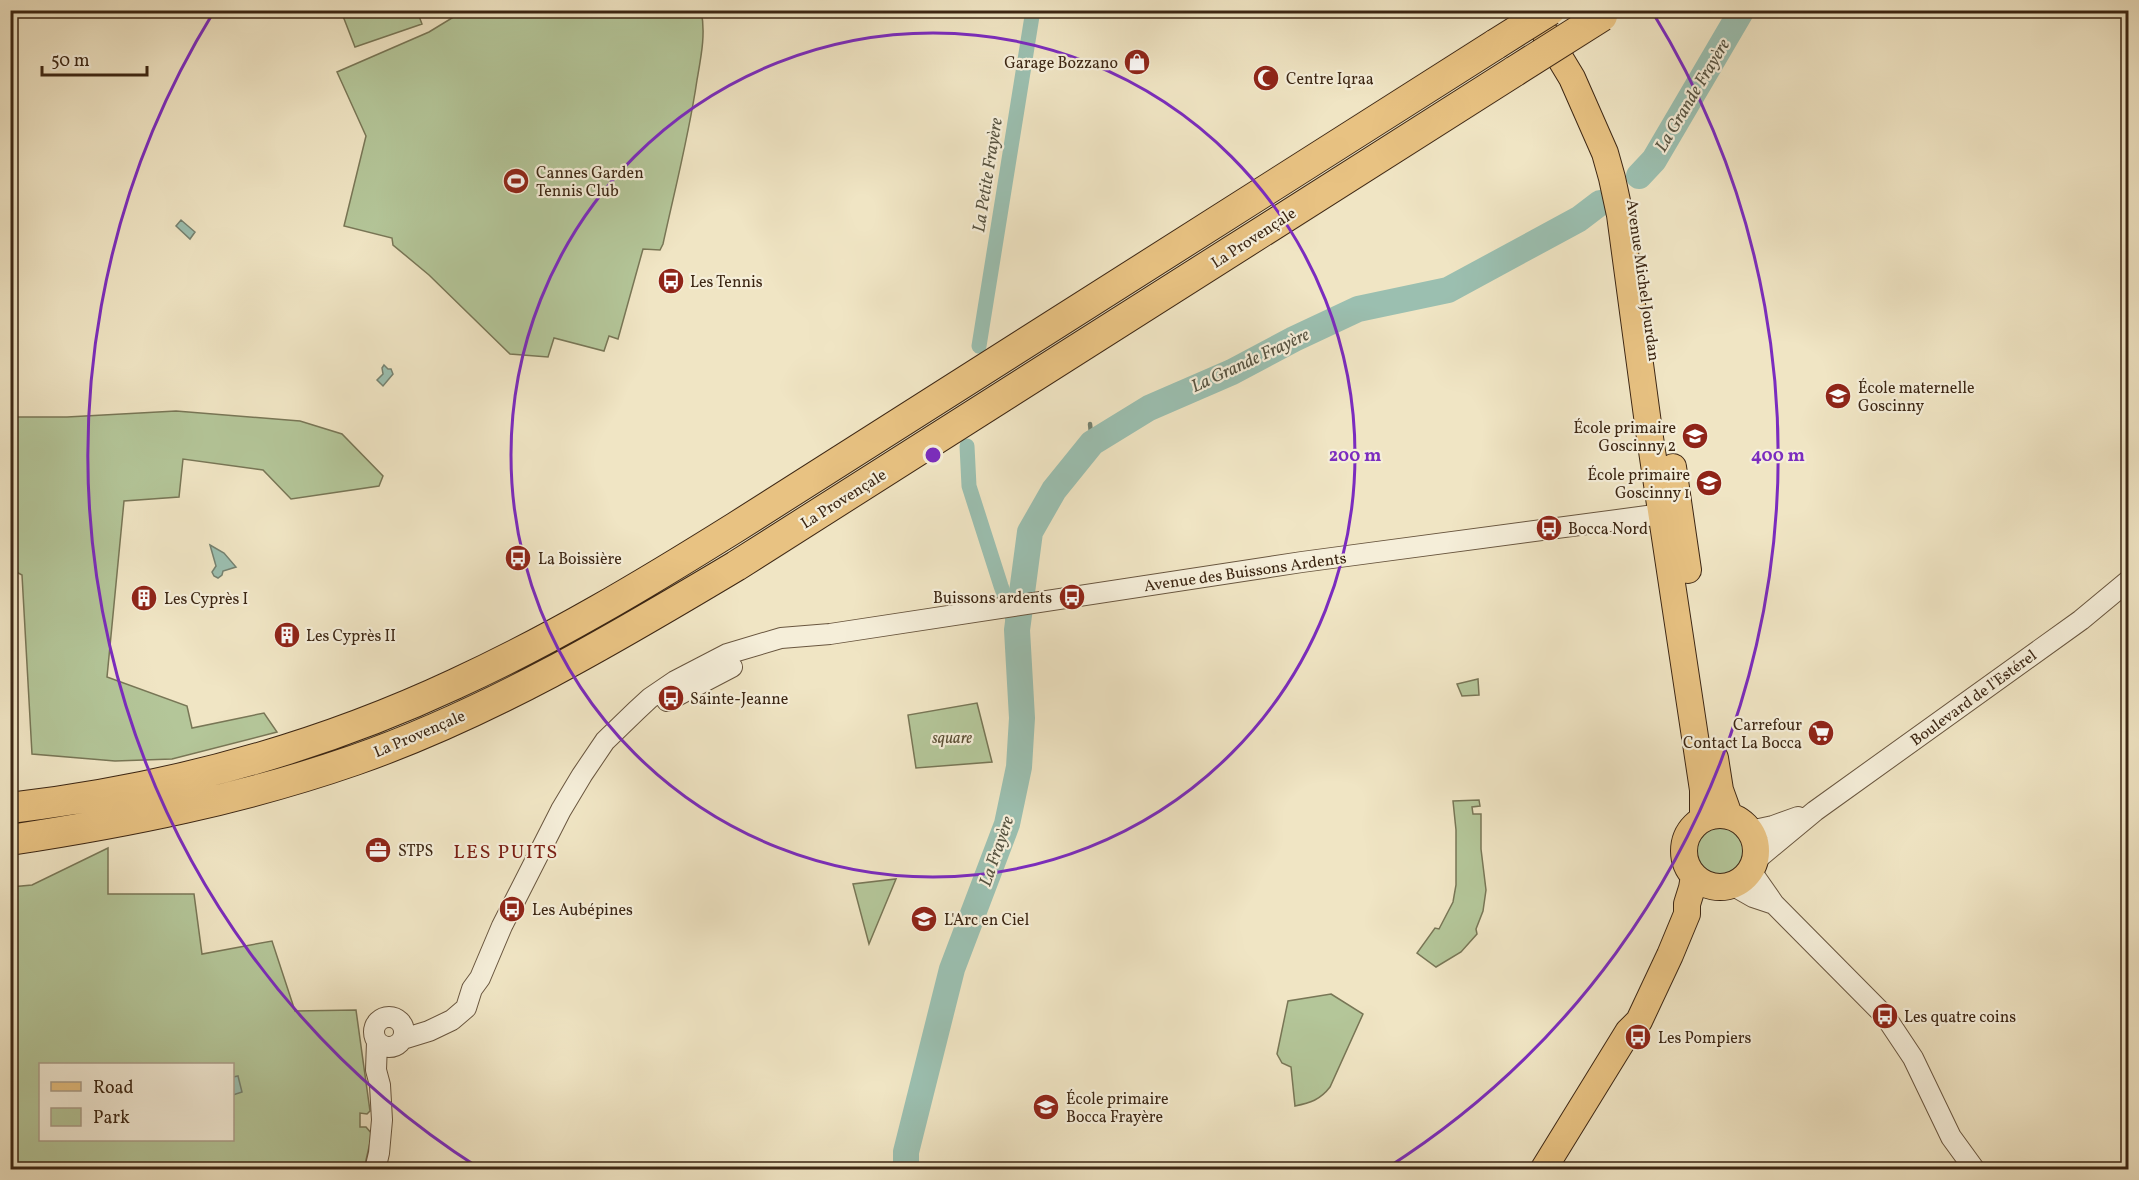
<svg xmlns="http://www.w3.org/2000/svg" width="2139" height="1180" viewBox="0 0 2139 1180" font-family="Vollkorn,serif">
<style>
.green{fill:#b4c699;stroke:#787656;stroke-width:1.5;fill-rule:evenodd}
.water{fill:#9bbfb0;stroke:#758271;stroke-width:1.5}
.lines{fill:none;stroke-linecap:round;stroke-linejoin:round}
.stream{stroke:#758271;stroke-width:4.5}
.canal{stroke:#9bbfb0;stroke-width:15}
.river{stroke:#9bbfb0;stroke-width:26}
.minor-casing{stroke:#69563f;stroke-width:22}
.major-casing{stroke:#3c2613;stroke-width:28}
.highway-casing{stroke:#3c2613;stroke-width:32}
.minor{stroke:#f5eed9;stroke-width:20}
.major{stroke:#e8c282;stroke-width:26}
.highway{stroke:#e8c282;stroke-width:30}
.highway-bridge-casing{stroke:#3c2613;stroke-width:32;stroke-linecap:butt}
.highway-bridge{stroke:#e8c282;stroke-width:30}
.ring{fill:none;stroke:#7b2cbf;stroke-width:3}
.labels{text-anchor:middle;stroke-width:4.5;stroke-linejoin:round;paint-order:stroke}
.poi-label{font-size:16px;fill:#3c2613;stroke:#f5eed9;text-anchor:start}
.street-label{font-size:16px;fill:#3c2613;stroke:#f5eed9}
.park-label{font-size:16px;font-style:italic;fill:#5a4e34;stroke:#f5eed9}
.water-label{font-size:18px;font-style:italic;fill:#585442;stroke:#f5eed9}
.quarter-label{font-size:20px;letter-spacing:1.5px;fill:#7a1f14;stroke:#f5eed9}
.centre{fill:#7b2cbf;stroke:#f5eed9;stroke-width:3}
.ring-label{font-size:18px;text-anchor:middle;font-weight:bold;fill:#7b2cbf;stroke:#f5eed9;stroke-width:4.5;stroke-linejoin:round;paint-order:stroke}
</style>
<rect width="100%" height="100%" fill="#f0e5c4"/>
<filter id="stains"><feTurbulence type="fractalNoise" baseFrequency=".00333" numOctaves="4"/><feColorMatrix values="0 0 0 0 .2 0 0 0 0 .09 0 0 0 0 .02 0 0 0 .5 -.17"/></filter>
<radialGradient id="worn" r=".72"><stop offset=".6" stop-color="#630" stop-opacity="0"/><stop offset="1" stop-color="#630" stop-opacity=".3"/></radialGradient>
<path class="green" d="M 465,10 L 701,11 C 706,33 701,57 697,80 C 689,135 675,189 663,244 L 660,250 L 643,249 L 618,339 L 609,336 L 604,351 L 554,338 L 548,357 L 510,354 L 429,275 L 393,245 L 392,238 L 344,226 L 366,136 L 337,72 L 429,32 Z
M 341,11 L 417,11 L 422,24 L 355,47 Z
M 176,411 L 300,421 L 342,434 L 383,476 L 379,486 L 291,499 L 263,470 L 183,459 L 179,497 L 124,501 L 107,677 L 187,706 L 192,728 L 264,713 L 277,732 L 172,759 L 115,761 L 32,754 L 22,575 L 11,569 L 11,417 L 67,417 Z
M 1478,679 L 1479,695 L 1462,696 L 1457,684 Z
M 977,703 L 992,762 L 916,768 L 908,715 Z
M 1479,800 L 1480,806 L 1472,807 L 1473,814 L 1481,814 L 1481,849 L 1486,890 L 1483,911 L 1476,929 L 1477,934 L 1461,952 L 1436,967 L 1417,953 L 1435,928 L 1439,929 L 1453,902 L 1456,885 L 1456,830 L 1453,801 Z
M1691 851a28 28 0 1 1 56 0a28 28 0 1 1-56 0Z
M 108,848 L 108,894 L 194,894 L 202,954 L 272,941 L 295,1011 L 356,1010 L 370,1111 L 367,1114 L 360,1113 L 360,1127 L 366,1127 L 372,1134 L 364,1169 L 11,1170 L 11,887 L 32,885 ZM 40,1064 L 232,1064 L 232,1140 L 40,1140 Z
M 896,879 L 869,944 L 853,884 Z
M 1331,994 L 1363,1014 L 1330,1087 C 1320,1100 1310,1103 1295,1106 L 1291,1067 L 1282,1063 L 1277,1054 L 1288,1001 Z"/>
<path class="water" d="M 181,220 L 195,232 L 190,239 L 176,226 Z
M 384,365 L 388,369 L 391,369 L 393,374 L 383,386 L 377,380 L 383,374 L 382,368 Z
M 210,545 L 224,553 L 236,567 L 223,571 L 222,575 L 218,578 L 214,576 L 212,572 L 216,566 Z
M 238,1076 L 242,1092 L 233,1095 L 233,1077 Z"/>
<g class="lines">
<path class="stream" d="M 1090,424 L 1092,443"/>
<path class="canal" d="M 979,346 L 1033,10
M 967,446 L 969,486 L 1001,586 L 1017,630"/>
<path class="river" d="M 1639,176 L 1654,160 L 1742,10
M 906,1170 L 906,1152 L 952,969 L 1007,824 L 1019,767 L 1022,718 L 1017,630 L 1030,532 L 1054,490 L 1092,443 L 1149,408 L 1232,372 L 1294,339 L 1358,309 L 1448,290 L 1579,219 L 1600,203"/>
<defs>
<path id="minor" d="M 667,701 L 732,667
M 1750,831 L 1773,826 L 1798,817
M 1756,860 L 1815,811 L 2081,620 L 2128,581
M 1751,871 L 1774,904 L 1885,1016 L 1913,1058 L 1951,1137 L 1975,1170
M 1732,885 L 1753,897 L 1774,904
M374 1032a15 15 0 1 1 30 0a15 15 0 1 1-30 0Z
M 403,1039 L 429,1031 L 452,1020 L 466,1008 L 472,989 L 480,978 L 502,926 L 561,810 L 582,775 L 605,741 L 636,711 L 650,698 L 675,681 L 727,654 L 781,638 L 830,634 L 1302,562 L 1662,514
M 375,1170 L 379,1153 L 382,1120 L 380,1085 L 376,1070 L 377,1042"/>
<path id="major" d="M 1531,10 L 1572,78 L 1605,153 L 1612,178 L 1620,215 L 1649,431 L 1703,790 L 1703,819
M 1673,467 L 1688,570
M 1715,758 L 1720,790 L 1729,815
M1684 851a36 36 0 1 1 72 0a36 36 0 1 1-72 0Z
M 1543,1170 L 1628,1032 L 1639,1021 L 1670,955 L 1687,914 L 1687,904 L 1692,888 L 1694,876"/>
<path id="highway" d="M 10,808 C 163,790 316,749 455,684 C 553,639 645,584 736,527 L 1496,44
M 10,840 C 128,822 243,799 355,760 C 489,713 614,639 736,566 L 1515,71"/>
</defs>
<use href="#minor" class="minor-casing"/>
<use href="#major" class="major-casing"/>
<use href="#highway" class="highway-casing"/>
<use href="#minor" class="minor"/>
<use href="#major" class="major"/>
<use href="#highway" class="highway"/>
<defs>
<path id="highway-bridge" d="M 1496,44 L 1550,10
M 1515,71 L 1602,16"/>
</defs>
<use href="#highway-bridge" class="highway-bridge-casing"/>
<use href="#highway-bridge" class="highway-bridge"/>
</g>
<g class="ring">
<circle cx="933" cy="455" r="422"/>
<path d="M479 1168A845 845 0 0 1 213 13M1653 13A845 845 0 0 1 1387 1168"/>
</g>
<defs>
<symbol id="shop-disc" viewBox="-11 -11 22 22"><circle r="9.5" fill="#8f2418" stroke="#f5eed9"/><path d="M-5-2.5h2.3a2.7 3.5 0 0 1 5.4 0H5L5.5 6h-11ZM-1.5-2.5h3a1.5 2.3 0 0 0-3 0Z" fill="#fff"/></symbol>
<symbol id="mosque-disc" viewBox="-11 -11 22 22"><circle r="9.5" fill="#8f2418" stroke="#f5eed9"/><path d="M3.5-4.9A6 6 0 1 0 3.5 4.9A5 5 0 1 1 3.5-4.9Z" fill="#fff"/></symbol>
<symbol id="stadium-disc" viewBox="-11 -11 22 22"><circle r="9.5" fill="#8f2418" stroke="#f5eed9"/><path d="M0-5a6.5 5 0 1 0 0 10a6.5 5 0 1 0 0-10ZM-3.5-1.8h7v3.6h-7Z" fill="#fff"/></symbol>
<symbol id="bus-disc" viewBox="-11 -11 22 22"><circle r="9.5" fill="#8f2418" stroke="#f5eed9"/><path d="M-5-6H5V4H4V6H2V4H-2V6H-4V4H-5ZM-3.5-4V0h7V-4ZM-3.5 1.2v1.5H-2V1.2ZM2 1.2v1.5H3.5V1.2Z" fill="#fff"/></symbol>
<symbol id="school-disc" viewBox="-11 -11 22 22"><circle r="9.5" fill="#8f2418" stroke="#f5eed9"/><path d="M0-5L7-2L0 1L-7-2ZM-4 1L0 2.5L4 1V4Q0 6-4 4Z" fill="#fff"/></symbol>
<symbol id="building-disc" viewBox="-11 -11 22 22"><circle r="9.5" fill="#8f2418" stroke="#f5eed9"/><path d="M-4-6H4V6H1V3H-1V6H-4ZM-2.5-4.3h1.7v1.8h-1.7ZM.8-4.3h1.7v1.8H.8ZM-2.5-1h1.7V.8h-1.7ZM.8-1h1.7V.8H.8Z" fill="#fff"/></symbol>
<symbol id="supermarket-disc" viewBox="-11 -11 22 22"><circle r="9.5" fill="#8f2418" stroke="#f5eed9"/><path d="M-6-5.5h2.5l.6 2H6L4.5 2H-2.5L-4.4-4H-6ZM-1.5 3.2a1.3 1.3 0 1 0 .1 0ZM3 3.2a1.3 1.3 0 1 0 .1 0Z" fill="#fff"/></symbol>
<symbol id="office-disc" viewBox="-11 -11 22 22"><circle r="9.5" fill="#8f2418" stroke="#f5eed9"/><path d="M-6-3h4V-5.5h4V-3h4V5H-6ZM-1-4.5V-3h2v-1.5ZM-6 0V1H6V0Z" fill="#fff"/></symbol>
</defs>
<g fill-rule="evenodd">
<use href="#shop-disc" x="1122" y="47" width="30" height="30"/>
<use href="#mosque-disc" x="1251" y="63" width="30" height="30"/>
<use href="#stadium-disc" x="501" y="166" width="30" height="30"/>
<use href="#bus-disc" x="656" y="266" width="30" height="30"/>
<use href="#school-disc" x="1823" y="381" width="30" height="30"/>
<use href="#school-disc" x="1680" y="421" width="30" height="30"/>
<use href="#school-disc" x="1694" y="468" width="30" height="30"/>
<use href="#bus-disc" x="1534" y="513" width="30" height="30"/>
<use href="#bus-disc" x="503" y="543" width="30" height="30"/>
<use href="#bus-disc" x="1057" y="582" width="30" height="30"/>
<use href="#building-disc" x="129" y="583" width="30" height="30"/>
<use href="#building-disc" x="272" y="620" width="30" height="30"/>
<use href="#bus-disc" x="656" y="683" width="30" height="30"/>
<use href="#supermarket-disc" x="1806" y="718" width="30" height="30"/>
<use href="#office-disc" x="363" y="835" width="30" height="30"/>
<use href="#bus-disc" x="497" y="894" width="30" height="30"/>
<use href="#school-disc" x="909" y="904" width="30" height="30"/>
<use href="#bus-disc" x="1870" y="1001" width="30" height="30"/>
<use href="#bus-disc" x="1623" y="1022" width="30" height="30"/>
<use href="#school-disc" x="1031" y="1092" width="30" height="30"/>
</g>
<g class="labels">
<g class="poi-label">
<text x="1118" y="68" text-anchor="end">Garage Bozzano</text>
<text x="1286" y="84">Centre Iqraa</text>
<text x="536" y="178">Cannes Garden<tspan x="536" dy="18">Tennis Club</tspan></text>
<text x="690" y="287">Les Tennis</text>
<text x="1858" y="393">École maternelle<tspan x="1858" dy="18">Goscinny</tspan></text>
<text x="1676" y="433" text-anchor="end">École primaire<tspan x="1676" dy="18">Goscinny 2</tspan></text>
<text x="1690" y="480" text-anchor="end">École primaire<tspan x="1690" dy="18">Goscinny 1</tspan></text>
<text x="1568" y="534">Bocca Nord</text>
<text x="538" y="564">La Boissière</text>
<text x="1052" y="603" text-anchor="end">Buissons ardents</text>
<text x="164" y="604">Les Cyprès I</text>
<text x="306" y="641">Les Cyprès II</text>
<text x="690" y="704">Sainte-Jeanne</text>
<text x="1802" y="730" text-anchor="end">Carrefour<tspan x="1802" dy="18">Contact La Bocca</tspan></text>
<text x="398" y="856">STPS</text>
<text x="532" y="915">Les Aubépines</text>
<text x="944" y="925">L'Arc en Ciel</text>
<text x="1904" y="1022">Les quatre coins</text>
<text x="1658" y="1043">Les Pompiers</text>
<text x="1066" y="1104">École primaire<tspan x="1066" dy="18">Bocca Frayère</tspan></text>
</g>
<g class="street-label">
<text transform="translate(1253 237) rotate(-33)" y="6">La Provençale</text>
<text transform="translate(1644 280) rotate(82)" y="6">Avenue Michel Jourdan</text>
<text transform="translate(843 498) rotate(-32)" y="6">La Provençale</text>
<text transform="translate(1245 571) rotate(-8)" y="6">Avenue des Buissons Ardents</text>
<text transform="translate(1973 697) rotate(-36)" y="6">Boulevard de l'Estérel</text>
<text transform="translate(419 733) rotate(-23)" y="6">La Provençale</text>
</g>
<g class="park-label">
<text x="952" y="743">square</text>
</g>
<g class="water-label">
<text transform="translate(1692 95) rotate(-59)" y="6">La Grande Frayère</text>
<text transform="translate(987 175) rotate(-81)" y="6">La Petite Frayère</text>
<text transform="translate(1250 360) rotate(-25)" y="6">La Grande Frayère</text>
<text transform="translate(996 851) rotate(-71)" y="6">La Frayère</text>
</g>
<g class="quarter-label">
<text x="506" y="858">LES PUITS</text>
</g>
</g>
<circle cx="933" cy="455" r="9" class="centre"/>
<g class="ring-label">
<text x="1355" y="461">200 m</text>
<text x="1778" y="461">400 m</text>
</g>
<rect width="2139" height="1180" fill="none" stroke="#f0e5c4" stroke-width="36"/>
<rect x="12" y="12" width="2115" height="1156" fill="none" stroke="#3c2613" stroke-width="3"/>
<rect x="18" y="18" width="2103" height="1144" fill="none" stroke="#3c2613" stroke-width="1.5"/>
<rect x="39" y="1063" width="195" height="78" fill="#f5eed9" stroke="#ab9e8a" stroke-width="1.5"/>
<rect x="51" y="1082" width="30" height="9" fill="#e8c282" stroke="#ab9e8a" stroke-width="1.5"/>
<text x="93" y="1093" font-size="18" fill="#3c2613">Road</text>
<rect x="51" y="1108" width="30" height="18" fill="#b4c699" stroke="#ab9e8a" stroke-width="1.5"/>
<text x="93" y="1123" font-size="18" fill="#3c2613">Park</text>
<path d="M42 66v9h105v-9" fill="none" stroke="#3c2613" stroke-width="3"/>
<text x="51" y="66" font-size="18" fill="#3c2613" stroke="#f5eed9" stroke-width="4.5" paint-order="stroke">50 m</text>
<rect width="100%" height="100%" filter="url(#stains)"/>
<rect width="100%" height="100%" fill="url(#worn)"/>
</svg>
